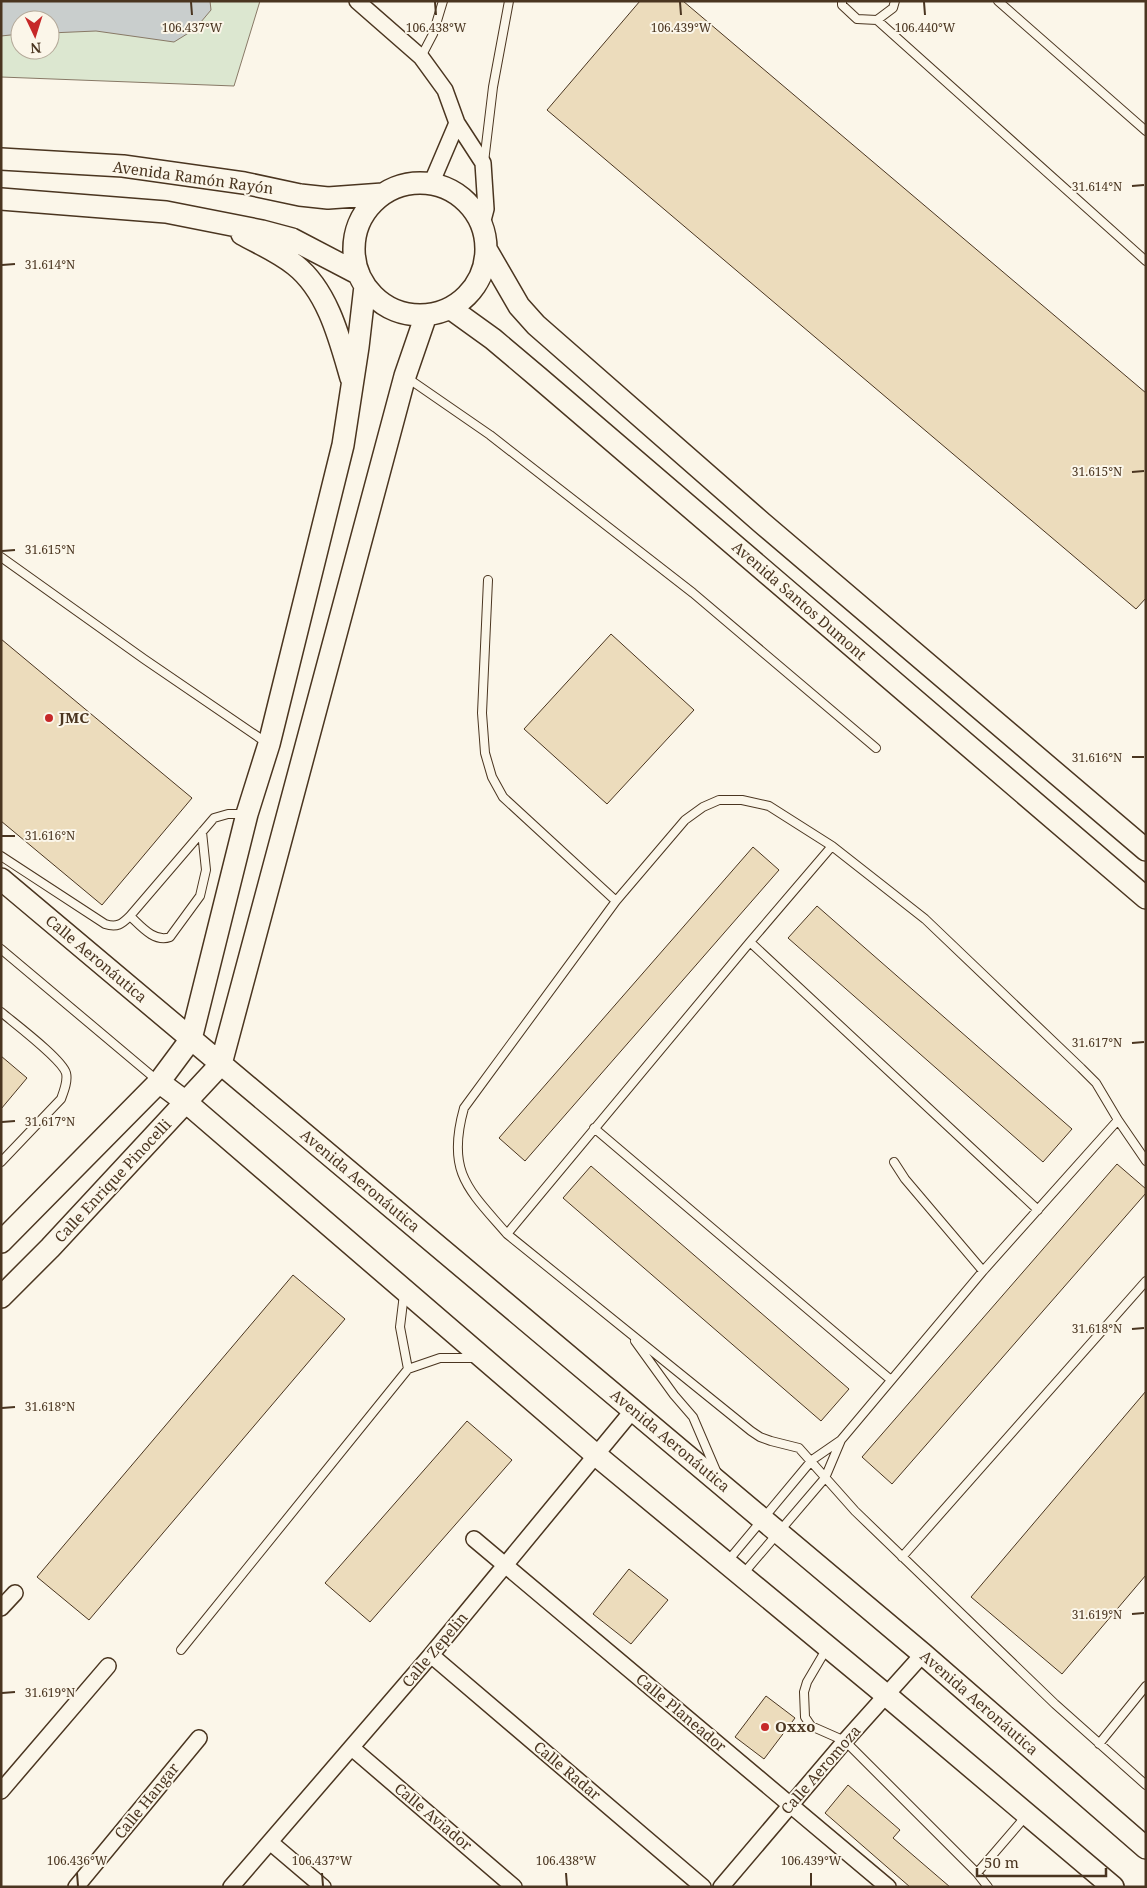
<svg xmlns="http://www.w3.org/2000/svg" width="1147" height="1888" viewBox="0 0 1147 1888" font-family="'Noto Serif',serif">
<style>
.green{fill:#dce7d0;stroke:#887966;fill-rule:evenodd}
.water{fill:#c9cecd;stroke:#887966}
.building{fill:#ecdcbc;stroke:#4a3520}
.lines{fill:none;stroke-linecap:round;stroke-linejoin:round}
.lane-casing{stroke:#4a3520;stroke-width:10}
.street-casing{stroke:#4a3520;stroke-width:18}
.secondary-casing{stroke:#4a3520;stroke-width:24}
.lane{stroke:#fbf6e9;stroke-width:8}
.street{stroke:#fbf6e9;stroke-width:15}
.secondary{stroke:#fbf6e9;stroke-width:21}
.ticks{fill:none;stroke:#4a3520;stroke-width:2}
.poi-dot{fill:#c62828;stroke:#fbf6e9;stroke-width:2}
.labels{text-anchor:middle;stroke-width:4;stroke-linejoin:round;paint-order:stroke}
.street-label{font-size:15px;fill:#4a3520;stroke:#fbf6e9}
.poi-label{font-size:15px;font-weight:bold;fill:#4a3520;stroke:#fbf6e9;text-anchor:start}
.ticks-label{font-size:12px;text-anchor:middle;fill:#4a3520;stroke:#fbf6e9;stroke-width:4;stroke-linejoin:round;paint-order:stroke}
</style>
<rect width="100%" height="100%" fill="#fbf6e9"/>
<path class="green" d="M 1,1 L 260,1 L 234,86 L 1,77 ZM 20,20 L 50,20 L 50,50 L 20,50 Z"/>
<path class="water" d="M 1,1 L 210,1 L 211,10 L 195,29 L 174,42 L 96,31 L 50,33 L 50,20 L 20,20 L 20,34 L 1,36 Z"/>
<path class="building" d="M 640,1 L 683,1 L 1146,393 L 1146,598 L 1136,609 L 547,110 Z
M 611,634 L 694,710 L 607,804 L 524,729 Z
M 1,639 L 192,798 L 102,905 L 1,821 Z
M 753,847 L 779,870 L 525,1161 L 499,1138 Z
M 817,906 L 1072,1129 L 1043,1162 L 788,938 Z
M 1,1056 L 27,1078 L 1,1109 Z
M 1117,1164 L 1146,1189 L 1146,1193 L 892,1484 L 862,1457 Z
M 591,1166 L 849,1389 L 821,1421 L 563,1198 Z
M 293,1275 L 345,1319 L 89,1620 L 37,1577 Z
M 1146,1391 L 1146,1575 L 1062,1674 L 971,1597 Z
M 467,1421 L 512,1460 L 370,1622 L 325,1583 Z
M 629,1569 L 668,1600 L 631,1644 L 593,1614 Z
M 766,1696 L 795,1718 L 764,1759 L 735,1737 Z
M 848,1785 L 900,1830 L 893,1838 L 950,1887 L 910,1887 L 825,1813 Z"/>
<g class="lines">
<defs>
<path id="lane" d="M 842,1 L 842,5 L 857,19 L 877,20 L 1146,261
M 998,1 L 1146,131
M 877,20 L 893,8 L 895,1
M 421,57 L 433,34 L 443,1
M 484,162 L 493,87 L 509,1
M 406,377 L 490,435 L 693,593 L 876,748
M 1,557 L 144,659 L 267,743
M 488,580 L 482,713 L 485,753 L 492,777 L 503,797 L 616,901
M 1,856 L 105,924 C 117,928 122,924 130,916 L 214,818 L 228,814 L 245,814
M 130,916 C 140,925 154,943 170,937 L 200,896 L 206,870 L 202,832
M 750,942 L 1038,1210
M 1,949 L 158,1081
M 1,1012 C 14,1023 62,1059 66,1073 C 68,1081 64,1091 61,1099 L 1,1162
M 1118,1120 L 1096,1083 L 1081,1068 L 925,919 L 832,846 L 769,806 L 742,800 L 719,800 L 703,807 L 685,820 L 616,901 L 464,1108 C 446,1172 468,1189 507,1234 L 751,1431 L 760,1437 L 771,1441 L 799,1448 L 855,1511 L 1055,1704 L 1146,1785
M 594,1128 L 891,1380
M 894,1162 L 905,1179 L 983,1271
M 507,1234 L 750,942 L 832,846
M 404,1294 L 400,1327 L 408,1369
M 635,1341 L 674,1395 L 693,1417 L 717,1473
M 902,1557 L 1146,1281
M 727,1562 L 812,1460 L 841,1440 L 983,1271 L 1118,1120 L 1146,1161
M 743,1574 L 825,1478 L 841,1440
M 827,1648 L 807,1682 L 804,1692 L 805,1717 L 811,1726 L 845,1741 L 977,1873 L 988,1887
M 181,1650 L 408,1369 L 440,1358 L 475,1358
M 1099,1744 L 1146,1686
M 977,1873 L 1026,1816"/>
<path id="street" d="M 357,1 L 421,57 L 445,90 L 457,123 L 483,163 L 486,209 L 482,224
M 431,184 L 457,123
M 474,1539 L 888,1887
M 1,1608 L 15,1593
M 431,1655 L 703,1887
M 352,1748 L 514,1887
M 1,1791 L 108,1666
M 270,1842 L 323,1887
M 76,1887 L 199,1738
M 231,1887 L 431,1655 L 633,1410
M 721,1887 L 845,1741 L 923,1654"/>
<path id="secondary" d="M 1,159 L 123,166 L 244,183 L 300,195 L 328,198 L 383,194
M354 249a66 66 0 1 1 132 0a66 66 0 1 1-132 0Z
M 1,199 L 166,212 L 262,231 L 292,239 L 359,274
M 242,234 C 260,244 279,252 295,265 C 328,291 340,340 351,378
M 486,249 L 519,306 L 536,325 L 762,523 L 1146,850
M 450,308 L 493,339 L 538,377 L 1146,898
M 1,879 L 923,1654 L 1146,1848
M 159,1082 L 187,1103 L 596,1455 L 886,1695 L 1113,1887
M 1,1242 L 159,1082 L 191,1039 L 247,814 L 269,744 L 343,445 L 358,347 L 365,286
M 1,1297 L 50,1248 L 221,1064 L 405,376 L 426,315"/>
</defs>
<use href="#lane" class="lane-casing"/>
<use href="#street" class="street-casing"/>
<use href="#secondary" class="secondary-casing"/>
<use href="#lane" class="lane"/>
<use href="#street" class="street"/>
<use href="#secondary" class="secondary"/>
</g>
<path class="ticks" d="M 191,2 L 192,15M 435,2 L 436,15M 680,2 L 681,15M 924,2 L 925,15M 1132,186 L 1144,185M 2,265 L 15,264M 1132,472 L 1144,471M 2,551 L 15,550M 1132,757 L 1144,757M 2,836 L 15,836M 1132,1043 L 1144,1042M 2,1122 L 15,1121M 1132,1329 L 1144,1328M 2,1408 L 15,1407M 1132,1614 L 1144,1613M 2,1693 L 15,1692M 77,1873 L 78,1886M 322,1873 L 323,1886M 566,1873 L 567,1886M 811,1873 L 811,1886"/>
<g class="poi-dot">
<circle cx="49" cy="718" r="5"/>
<circle cx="765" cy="1727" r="5"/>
</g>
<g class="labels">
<g class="street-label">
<text transform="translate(193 178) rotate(8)" y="5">Avenida Ramón Rayón</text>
<text transform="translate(799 601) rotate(41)" y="5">Avenida Santos Dumont</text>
<text transform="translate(96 959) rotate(40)" y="5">Calle Aeronáutica</text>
<text transform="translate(113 1181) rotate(-47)" y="5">Calle Enrique Pinocelli</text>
<text transform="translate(360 1181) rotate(40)" y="5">Avenida Aeronáutica</text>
<text transform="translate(670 1441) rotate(40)" y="5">Avenida Aeronáutica</text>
<text transform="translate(435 1650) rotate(-50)" y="5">Calle Zepelin</text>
<text transform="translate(979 1703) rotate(41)" y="5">Avenida Aeronáutica</text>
<text transform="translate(681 1713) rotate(40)" y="5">Calle Planeador</text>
<text transform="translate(821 1770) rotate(-49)" y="5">Calle Aeromoza</text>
<text transform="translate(567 1771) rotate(40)" y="5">Calle Radar</text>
<text transform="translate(147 1801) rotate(-51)" y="5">Calle Hangar</text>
<text transform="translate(433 1817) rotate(40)" y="5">Calle Aviador</text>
</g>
<g class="poi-label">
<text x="59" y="723">JMC</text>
<text x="775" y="1732">Oxxo</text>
</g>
</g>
<g class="ticks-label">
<text x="192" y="32">106.437°W</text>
<text x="436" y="32">106.438°W</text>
<text x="681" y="32">106.439°W</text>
<text x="925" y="32">106.440°W</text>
<text x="1097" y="191">31.614°N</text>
<text x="50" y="269">31.614°N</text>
<text x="1097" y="476">31.615°N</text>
<text x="50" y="554">31.615°N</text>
<text x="1097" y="762">31.616°N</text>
<text x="50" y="840">31.616°N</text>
<text x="1097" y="1047">31.617°N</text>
<text x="50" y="1126">31.617°N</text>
<text x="1097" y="1333">31.618°N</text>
<text x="50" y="1411">31.618°N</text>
<text x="1097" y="1619">31.619°N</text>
<text x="50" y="1697">31.619°N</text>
<text x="77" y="1865">106.436°W</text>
<text x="322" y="1865">106.437°W</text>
<text x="566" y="1865">106.438°W</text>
<text x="811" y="1865">106.439°W</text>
</g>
<rect width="1147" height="1888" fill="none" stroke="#4a3520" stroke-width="5"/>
<g transform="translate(35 35) rotate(176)"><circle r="24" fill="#fbf6e9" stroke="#b4a999"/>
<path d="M0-4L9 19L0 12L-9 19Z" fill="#c62828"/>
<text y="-8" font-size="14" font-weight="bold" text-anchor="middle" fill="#4a3520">N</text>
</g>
<path d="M977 1868v8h129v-8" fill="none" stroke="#4a3520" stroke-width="2.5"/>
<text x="984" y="1868" font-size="15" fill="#4a3520" stroke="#fbf6e9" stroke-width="4" paint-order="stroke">50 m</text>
</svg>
